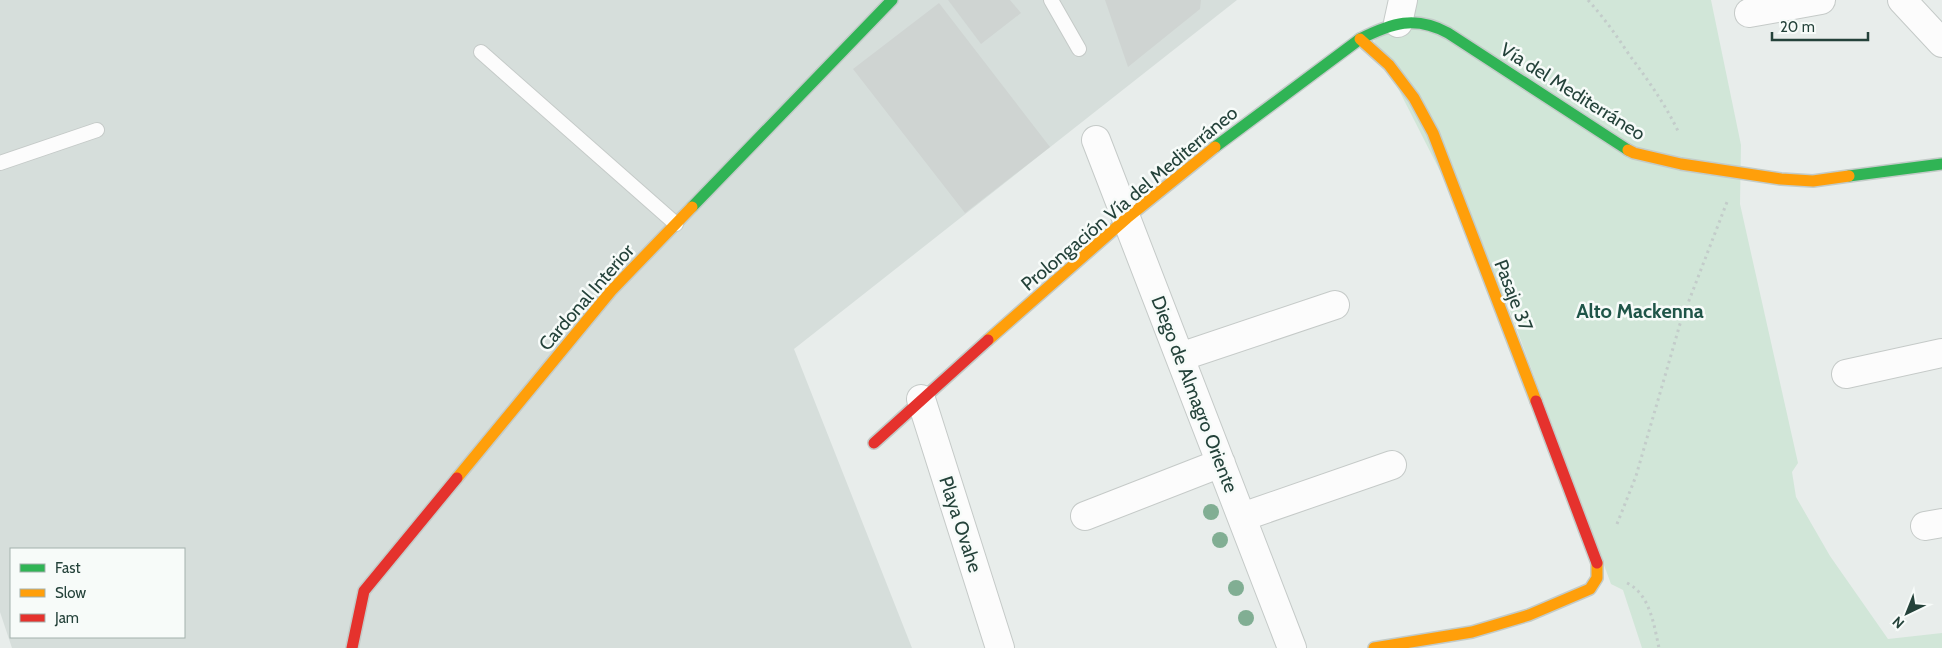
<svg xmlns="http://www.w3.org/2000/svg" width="1942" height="648" viewBox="0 0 1942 648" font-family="Cabin,sans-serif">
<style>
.built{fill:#d6dedb;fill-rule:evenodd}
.green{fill:#d1e6d8}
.building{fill:#cfd4d2}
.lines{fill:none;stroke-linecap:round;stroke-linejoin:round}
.lane-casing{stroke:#c5cac8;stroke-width:16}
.street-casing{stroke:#c5cac8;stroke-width:30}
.fast-casing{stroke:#c3cbc8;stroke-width:14}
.slow-casing{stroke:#c3cbc8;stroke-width:14}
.jam-casing{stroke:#c3cbc8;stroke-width:14}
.path{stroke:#c3ccca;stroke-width:3;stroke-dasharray:2.5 4;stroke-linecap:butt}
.lane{stroke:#fcfcfc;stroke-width:14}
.street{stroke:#fcfcfc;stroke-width:28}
.fast{stroke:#30b455;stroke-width:11}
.slow{stroke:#ff9f0a;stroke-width:11}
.jam{stroke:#e5322d;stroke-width:11}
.tree{fill:#81ae93}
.labels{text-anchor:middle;stroke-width:5;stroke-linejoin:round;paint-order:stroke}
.street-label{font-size:19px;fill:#24423a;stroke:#f7fbf9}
.neighbourhood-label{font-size:20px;font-weight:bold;fill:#1f5548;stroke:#f7fbf9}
</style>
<rect width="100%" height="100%" fill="#e8edeb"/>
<path class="built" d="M 0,0 L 1237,0 L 794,349 L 912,648 L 12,648 L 0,612 ZM 11,549 L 184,549 L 184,637 L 11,637 Z"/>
<path class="green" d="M 1413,0 L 1711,0 L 1741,145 L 1740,204 L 1798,463 L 1792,472 L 1796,497 L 1830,556 L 1888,639 L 1942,633 L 1942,648 L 1642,648 L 1623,590 L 1611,584 L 1507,303 L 1374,41 Z"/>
<path class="building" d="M 948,0 L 1010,0 L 1021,13 L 981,44 Z
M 1105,0 L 1201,0 L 1200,9 L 1128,67 Z
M 939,3 L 1050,147 L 965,213 L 853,69 Z"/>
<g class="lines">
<defs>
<path id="lane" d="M 1051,0 L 1079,49
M 481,52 L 676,224
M 0,163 L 97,130"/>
<path id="street" d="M 1902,0 L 1942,43
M 1749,13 L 1821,0
M 1398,23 L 1403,0
M 1096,140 L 1292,648
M 1180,357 L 1335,305
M 1846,374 L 1942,353
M 921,399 L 1000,648
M 1085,516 L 1221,463
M 1242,517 L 1392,465
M 1925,526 L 1942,523"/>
<path id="fast" d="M 1215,147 L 1360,39 C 1392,23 1415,15 1448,33 L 1628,150
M 1849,176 L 1942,164
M 692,207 L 892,0"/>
<path id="slow" d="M 1360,39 L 1389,65 L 1414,98 L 1433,133 L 1536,401
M 1628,150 L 1634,153 L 1681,164 L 1781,179 L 1813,181 L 1849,176
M 988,340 L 1127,218 L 1215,147
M 457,478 L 611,291 L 692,207
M 1374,648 L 1472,632 L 1529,615 L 1590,589 L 1597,578 L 1597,563"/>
<path id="jam" d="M 1536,401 L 1597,563
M 874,443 L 988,340
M 352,648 L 364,591 L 457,478"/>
</defs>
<use href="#lane" class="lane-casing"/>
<use href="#street" class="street-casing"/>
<use href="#fast" class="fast-casing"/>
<use href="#slow" class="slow-casing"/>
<use href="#jam" class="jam-casing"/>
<path class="path" d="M 1588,0 C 1604,18 1617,36 1630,56 C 1648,80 1665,104 1678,131
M 1617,524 L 1636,476 L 1680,324 L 1727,202
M 1627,583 C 1650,594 1654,625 1659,648"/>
<use href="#lane" class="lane"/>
<use href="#street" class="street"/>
<use href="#fast" class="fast"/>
<use href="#slow" class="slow"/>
<use href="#jam" class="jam"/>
</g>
<g class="tree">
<circle cx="1211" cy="512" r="8"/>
<circle cx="1220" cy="540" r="8"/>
<circle cx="1236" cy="588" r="8"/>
<circle cx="1246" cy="618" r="8"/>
</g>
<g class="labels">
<g class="street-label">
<text transform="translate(1573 91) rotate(32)" y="7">Vía del Mediterráneo</text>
<text transform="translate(1129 198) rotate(-40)" y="7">Prolongación Vía del Mediterráneo</text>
<text transform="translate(1514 295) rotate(69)" y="7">Pasaje 37</text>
<text transform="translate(586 297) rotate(-49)" y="7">Cardonal Interior</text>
<text transform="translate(1195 394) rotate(69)" y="7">Diego de Almagro Oriente</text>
<text transform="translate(961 524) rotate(72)" y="7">Playa Ovahe</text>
</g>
<g class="neighbourhood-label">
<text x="1640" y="318">Alto Mackenna</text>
</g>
</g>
<rect x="10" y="548" width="175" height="90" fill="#f7fbf9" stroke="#a3b1ad"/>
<rect x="20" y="564" width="25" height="8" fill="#30b455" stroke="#a3b1ad"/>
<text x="55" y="573" font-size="15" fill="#24423a">Fast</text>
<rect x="20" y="589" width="25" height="8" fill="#ff9f0a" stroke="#a3b1ad"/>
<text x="55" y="598" font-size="15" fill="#24423a">Slow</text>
<rect x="20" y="614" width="25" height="8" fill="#e5322d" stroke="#a3b1ad"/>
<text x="55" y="623" font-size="15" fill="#24423a">Jam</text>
<g transform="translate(1907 613) rotate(223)" stroke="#f7fbf9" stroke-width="4" paint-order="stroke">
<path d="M0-4L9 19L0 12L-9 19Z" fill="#24423a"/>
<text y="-8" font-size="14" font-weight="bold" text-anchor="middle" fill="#24423a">N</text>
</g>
<path d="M1772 32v8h96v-8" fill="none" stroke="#24423a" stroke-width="2.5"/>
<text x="1780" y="32" font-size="15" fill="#24423a" stroke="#f7fbf9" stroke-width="4" paint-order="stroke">20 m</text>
</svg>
